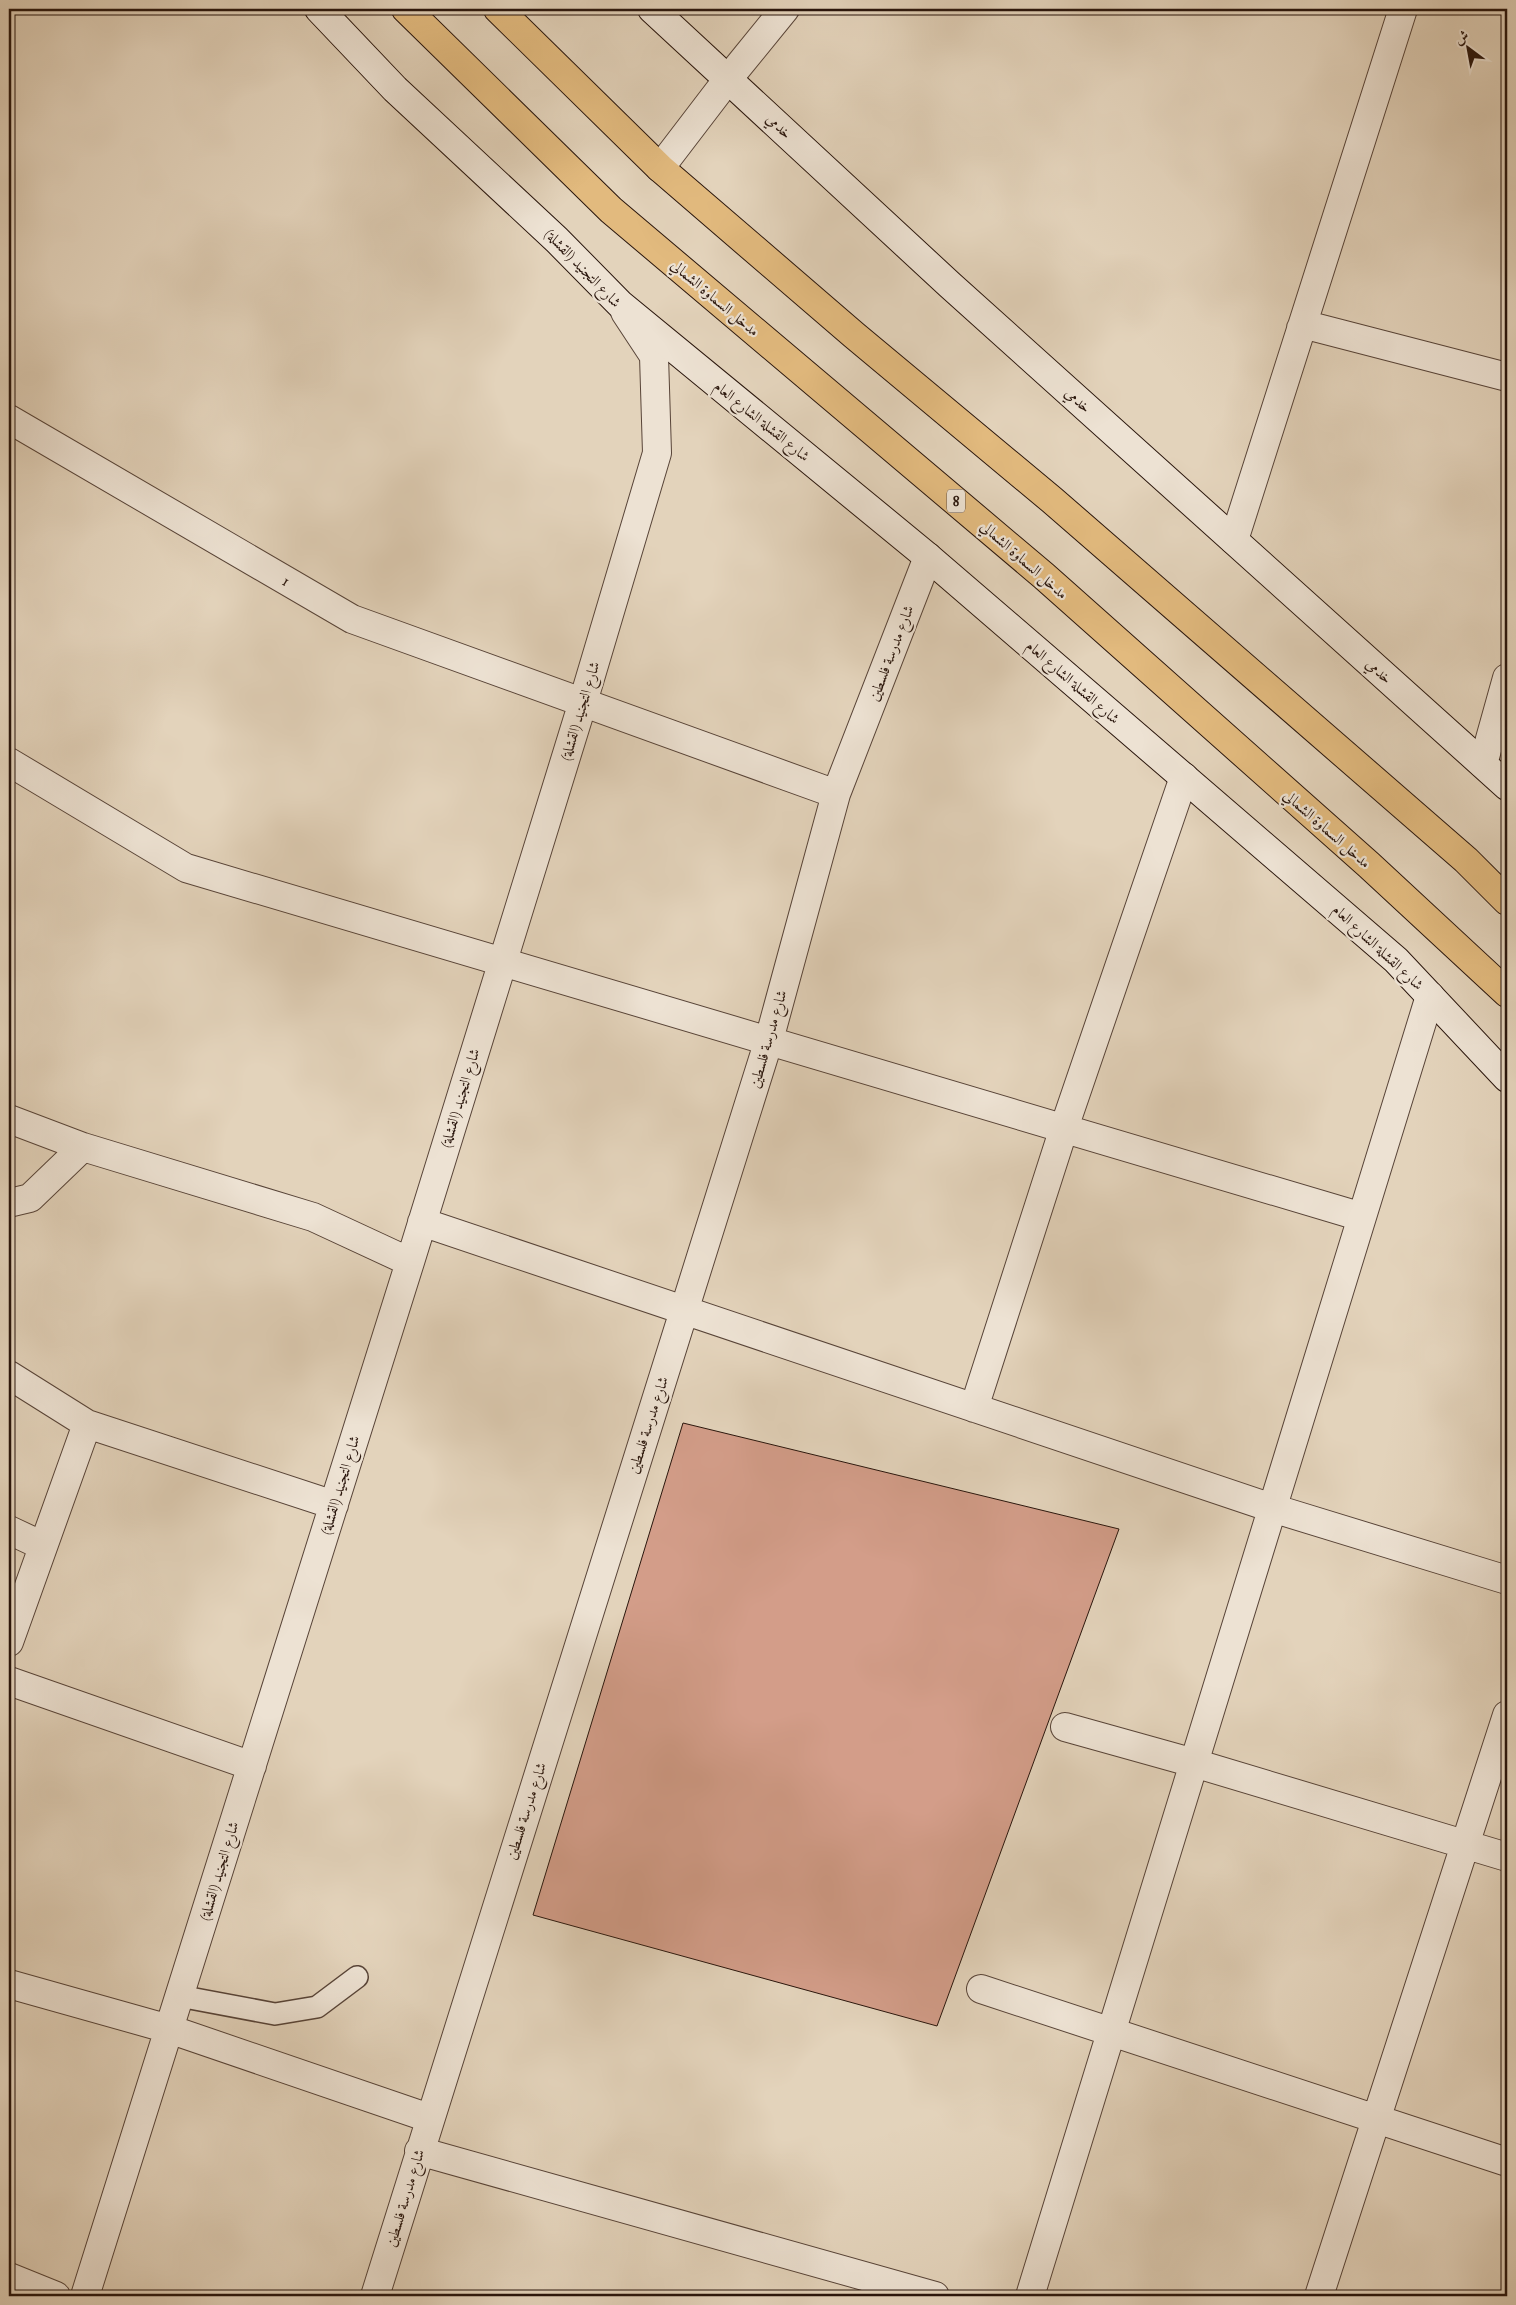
<svg xmlns="http://www.w3.org/2000/svg" width="1516" height="2305" viewBox="0 0 1516 2305" font-family="'IM FELL Double Pica',Amiri,serif">
<style>
.building{fill:#d39d89;stroke:#29150c}
.lines{fill:none;stroke-linecap:round;stroke-linejoin:round}
.lane-casing{stroke:#584438;stroke-width:24}
.street-casing{stroke:#584438;stroke-width:30}
.secondary-casing{stroke:#29150c;stroke-width:30}
.highway-casing{stroke:#29150c;stroke-width:30}
.lane{stroke:#ede2d3;stroke-width:21}
.street{stroke:#ede2d3;stroke-width:28}
.secondary{stroke:#ede2d3;stroke-width:28}
.highway{stroke:#e2ba7e;stroke-width:28}
.labels{text-anchor:middle;stroke-width:4.5;stroke-linejoin:round;paint-order:stroke}
.shield{fill:#ede2d3;stroke:#645248;stroke-width:1}
.shield-label{font-size:14px;font-weight:bold;fill:#29150c}
.street-label{font-size:15px;fill:#29150c;stroke:#ede2d3}
</style>
<rect width="100%" height="100%" fill="#e3d3bb"/>
<filter id="stains"><feTurbulence type="fractalNoise" baseFrequency=".004" numOctaves="4"/><feColorMatrix values="0 0 0 0 .2 0 0 0 0 .09 0 0 0 0 .02 0 0 0 .5 -.17"/></filter>
<radialGradient id="worn" r=".72"><stop offset=".6" stop-color="#630" stop-opacity="0"/><stop offset="1" stop-color="#630" stop-opacity=".3"/></radialGradient>
<path class="building" d="M 683,1423 L 1119,1529 L 937,2026 L 533,1915 Z"/>
<g class="lines">
<defs>
<path id="lane" d="M 179,1996 L 275,2014 L 317,2007 L 357,1977"/>
<path id="street" d="M 660,168 L 728,79 L 785,9
M 1301,328 L 1310,326 L 1507,377
M 9,419 L 352,619 L 836,794
M 1234,540 L 1403,9
M 9,762 L 186,868 L 1362,1217
M 1483,764 L 1507,678
M 9,1119 L 83,1147
M 9,1203 L 30,1198 L 83,1147 L 313,1217 L 410,1262
M 422,1222 L 1272,1508 L 1507,1580
M 9,1375 L 87,1424 L 334,1505
M 974,1408 L 1064,1128 L 1184,777
M 9,1530 L 43,1546
M 9,1642 L 87,1424
M 9,1681 L 252,1766
M 1065,1727 L 1194,1763 L 1507,1857
M 9,1984 L 169,2029 L 429,2118
M 981,1989 L 1507,2162
M 419,2151 L 935,2296
M 9,2277 L 56,2296
M 85,2296 L 410,1262 L 583,702 L 657,453 L 654,356 L 625,312
M 375,2296 L 769,1040 L 836,794 L 928,557
M 1030,2296 L 1430,996
M 1319,2296 L 1507,1715"/>
<path id="secondary" d="M 319,9 L 395,89 L 557,240 L 620,304 L 928,557 L 1396,960 L 1507,1078
M 652,9 L 950,285 L 1507,786"/>
<path id="highway" d="M 406,9 L 611,210 L 1044,576 L 1369,865 L 1507,993
M 498,9 L 660,168 L 854,335 L 1052,500 L 1466,860 L 1507,901"/>
</defs>
<use href="#lane" class="lane-casing"/>
<use href="#street" class="street-casing"/>
<use href="#secondary" class="secondary-casing"/>
<use href="#highway" class="highway-casing"/>
<use href="#lane" class="lane"/>
<use href="#street" class="street"/>
<use href="#secondary" class="secondary"/>
<use href="#highway" class="highway"/>
</g>
<g class="labels">
<rect class="shield" x="947" y="489.5" width="18" height="23" rx="4"/>
<g class="shield-label">
<text x="956" y="506">8</text>
</g>
<g class="street-label">
<text transform="translate(779 126) rotate(43)" y="5">خدمي</text>
<text transform="translate(583 268) rotate(46)" y="5">شارع التجنيد (القشلة)</text>
<text transform="translate(715 298) rotate(40)" y="5">مدخل السماوة الشمالي</text>
<text transform="translate(1078 400) rotate(42)" y="5">خدمي</text>
<text transform="translate(762 421) rotate(39)" y="5">شارع القشلة الشارع العام</text>
<text transform="translate(1024 560) rotate(41)" y="5">مدخل السماوة الشمالي</text>
<text transform="translate(286 581) rotate(30)" y="5">1</text>
<text transform="translate(891 653) rotate(-69)" y="5">شارع مدرسة فلسطين</text>
<text transform="translate(1379 671) rotate(42)" y="5">خدمي</text>
<text transform="translate(1073 682) rotate(41)" y="5">شارع القشلة الشارع العام</text>
<text transform="translate(580 711) rotate(-73)" y="5">شارع التجنيد (القشلة)</text>
<text transform="translate(1327 829) rotate(41)" y="5">مدخل السماوة الشمالي</text>
<text transform="translate(1378 947) rotate(43)" y="5">شارع القشلة الشارع العام</text>
<text transform="translate(768 1039) rotate(-74)" y="5">شارع مدرسة فلسطين</text>
<text transform="translate(460 1098) rotate(-73)" y="5">شارع التجنيد (القشلة)</text>
<text transform="translate(648 1425) rotate(-72)" y="5">شارع مدرسة فلسطين</text>
<text transform="translate(340 1485) rotate(-73)" y="5">شارع التجنيد (القشلة)</text>
<text transform="translate(526 1811) rotate(-72)" y="5">شارع مدرسة فلسطين</text>
<text transform="translate(219 1871) rotate(-73)" y="5">شارع التجنيد (القشلة)</text>
<text transform="translate(405 2198) rotate(-73)" y="5">شارع مدرسة فلسطين</text>
</g>
</g>
<rect width="1516" height="2305" fill="none" stroke="#e3d3bb" stroke-width="30"/>
<rect x="10" y="10" width="1496" height="2285" fill="none" stroke="#29150c" stroke-width="2.5"/>
<rect x="15" y="15" width="1486" height="2275" fill="none" stroke="#29150c"/>
<g transform="translate(1468 48) rotate(328)" stroke="#ede2d3" stroke-width="4" paint-order="stroke">
<path d="M0-4L9 19L0 12L-9 19Z" fill="#29150c"/>
<text y="-8" font-size="14" font-weight="bold" text-anchor="middle" fill="#29150c">ش</text>
</g>
<rect width="100%" height="100%" filter="url(#stains)"/>
<rect width="100%" height="100%" fill="url(#worn)"/>
</svg>
